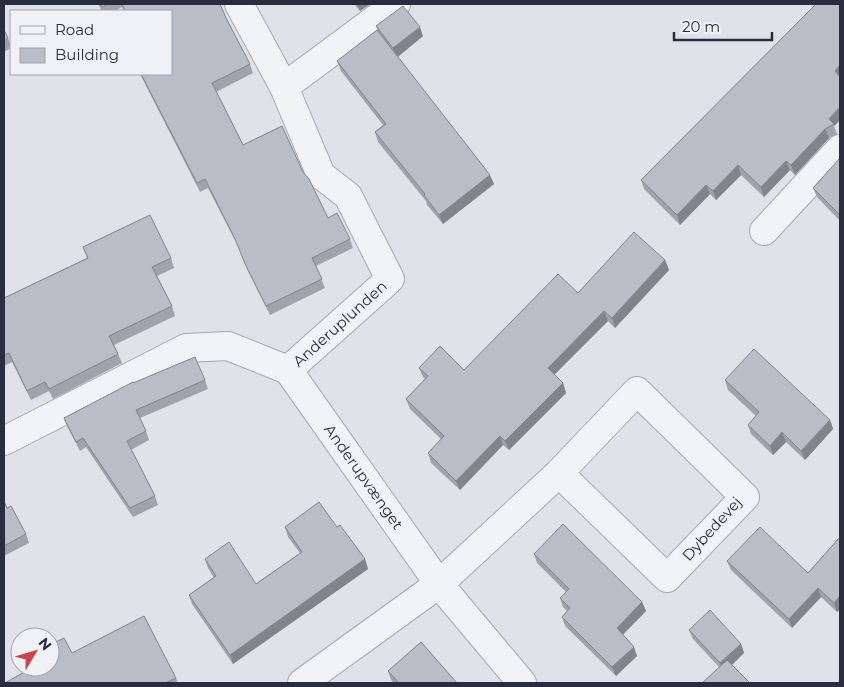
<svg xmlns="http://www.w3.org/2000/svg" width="844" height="687" viewBox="0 0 844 687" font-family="Montserrat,sans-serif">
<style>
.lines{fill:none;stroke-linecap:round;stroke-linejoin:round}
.minor-casing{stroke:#a4a8b3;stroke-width:30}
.minor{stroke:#f2f3f7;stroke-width:28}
.wall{fill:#9fa3ac}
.shaded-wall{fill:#82848c}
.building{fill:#b9bdc8;stroke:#82848c}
.labels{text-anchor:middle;stroke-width:4;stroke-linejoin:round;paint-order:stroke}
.street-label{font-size:15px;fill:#282e40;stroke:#eff1f6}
</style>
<rect width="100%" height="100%" fill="#dfe2e9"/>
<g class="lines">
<defs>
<g id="minor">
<path d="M 239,4 L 284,87 L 321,175 L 348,196 L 390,279 L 288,370"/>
<path d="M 284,87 L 396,4"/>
<path d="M 764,231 L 840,149"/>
<path id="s1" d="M 288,370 L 439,584 L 522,683"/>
<path d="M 4,441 L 186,348 L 228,346 L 288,370"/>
<path d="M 302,683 L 439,584 L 559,473 L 637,391 L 745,497 L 667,578 L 559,473"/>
</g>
</defs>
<use href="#minor" class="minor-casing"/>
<use href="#minor" class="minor"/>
</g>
<path class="wall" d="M 98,4 L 220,4 L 227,20 L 250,64 L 253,73 L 216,92 L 243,145 L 303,172 L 328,218 L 350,239 L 353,248 L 316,266 L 325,288 L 270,315 L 250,275 L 239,248 L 208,188 L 200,192 L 140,74 L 171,74 L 171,11 L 124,11 L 122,7 L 115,11 L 102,11 Z
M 354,4 L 370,4 L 360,11 Z
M 840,4 L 840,120 L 834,126 L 837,134 L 829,138 L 795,175 L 790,170 L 764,197 L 741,175 L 716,200 L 710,194 L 680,225 L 644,189 L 641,180 Z
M 376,26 L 423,36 L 398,57 L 494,184 L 443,224 L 427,205 L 426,201 L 378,142 L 375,132 L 383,125 L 341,71 L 337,61 L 378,31 Z
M 4,30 L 8,38 L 11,46 L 11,48 L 4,52 Z
M 840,158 L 840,221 L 817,197 L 813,188 Z
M 83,247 L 171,258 L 174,268 L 157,276 L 172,306 L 175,316 L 114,345 L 122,363 L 53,399 L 49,391 L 31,400 L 12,362 L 4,366 L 4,298 L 87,258 Z
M 665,260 L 669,270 L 615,328 L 608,321 L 554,375 L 563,383 L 566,393 L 509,450 L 503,445 L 460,490 L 431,463 L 428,453 L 441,439 L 410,409 L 406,399 L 425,379 L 423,377 L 419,368 L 464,370 L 578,293 Z
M 205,380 L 208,389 L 140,418 L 146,431 L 149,440 L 131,450 L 155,496 L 158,505 L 133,517 L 86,447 L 80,451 L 67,426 L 64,418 L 133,383 Z
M 725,380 L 830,420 L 833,429 L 805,460 L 786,442 L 773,455 L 751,434 L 748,425 L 756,416 L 728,390 Z
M 4,501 L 7,508 L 26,534 L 29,543 L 4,556 Z
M 285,527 L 337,527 L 365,559 L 368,569 L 233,664 L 192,604 L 189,595 L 214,578 L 208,568 L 205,559 L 256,584 L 300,553 L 288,537 Z
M 840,537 L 840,609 L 837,612 L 821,597 L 792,628 L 731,570 L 727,561 L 808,573 Z
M 534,554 L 642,602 L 646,611 L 623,635 L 637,656 L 616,676 L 565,626 L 562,617 L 567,611 L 563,607 L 560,598 L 566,592 L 537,563 Z
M 689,630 L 741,644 L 744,653 L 719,667 L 693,639 Z
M 72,653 L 176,678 L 178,683 L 5,683 Z
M 388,671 L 457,683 L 394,683 L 391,680 Z"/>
<path class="shaded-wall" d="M 357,4 L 370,4 L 360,11 Z
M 420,27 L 423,36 L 396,58 L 393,48 Z
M 840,65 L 840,79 L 835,71 Z
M 840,107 L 840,120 L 834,126 L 834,124 L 829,119 Z
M 825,129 L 829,138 L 795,175 L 791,165 Z
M 786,161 L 790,170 L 764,197 L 761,187 Z
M 738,165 L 741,175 L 716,200 L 713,191 Z
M 490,175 L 494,184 L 443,224 L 439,215 Z
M 706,185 L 710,194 L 680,225 L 677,215 Z
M 665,260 L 669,270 L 615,328 L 612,318 Z
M 604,311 L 608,321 L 551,378 L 548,368 Z
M 563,383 L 566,393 L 509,450 L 505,441 Z
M 830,420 L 833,429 L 805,460 L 801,451 Z
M 782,432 L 786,442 L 773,455 L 770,446 Z
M 500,436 L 503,445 L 460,490 L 456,481 Z
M 365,559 L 368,569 L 233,664 L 230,655 Z
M 818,588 L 821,597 L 792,628 L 789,619 Z
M 840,596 L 840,609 L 837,612 L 834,603 Z
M 642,602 L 646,611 L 620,637 L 617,628 Z
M 741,644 L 744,653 L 724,673 L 720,663 Z
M 634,647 L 637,656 L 616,676 L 612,667 Z"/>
<path class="building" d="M 100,4 L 108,4 L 102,7 Z
M 122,4 L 220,4 L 227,20 L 250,64 L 212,83 L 243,145 L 282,126 L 303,172 L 309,179 L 328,218 L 337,213 L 350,239 L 312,258 L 322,279 L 266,306 L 246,266 L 235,239 L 205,179 L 197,183 L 141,74 L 171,74 L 171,11 L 125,11 Z
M 816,4 L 840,4 L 840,65 L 835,71 L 840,77 L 840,107 L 829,119 L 834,124 L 825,129 L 791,165 L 786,161 L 761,187 L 738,165 L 713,191 L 706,185 L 677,215 L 641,180 Z
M 403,6 L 420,27 L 393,48 L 376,26 Z
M 4,30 L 8,38 L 4,41 Z
M 377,30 L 490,175 L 439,215 L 424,195 L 425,194 L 375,132 L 386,124 L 337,61 Z
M 840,158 L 840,215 L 813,188 Z
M 150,215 L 171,258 L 152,267 L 172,306 L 109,336 L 118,354 L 49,389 L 45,382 L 27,391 L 9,353 L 4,355 L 4,298 L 88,258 L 83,247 Z
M 634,232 L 665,260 L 612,318 L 604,311 L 548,368 L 563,383 L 505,441 L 500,436 L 456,481 L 428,453 L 444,436 L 406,399 L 428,376 L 419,368 L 440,346 L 464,370 L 558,274 L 578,293 Z
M 754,349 L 830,420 L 801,451 L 782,432 L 770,446 L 748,425 L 759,412 L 725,380 Z
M 195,357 L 205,380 L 136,410 L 146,431 L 127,441 L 155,496 L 130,508 L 83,438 L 76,442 L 64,418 L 133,382 L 133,383 Z
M 4,501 L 7,508 L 11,506 L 26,534 L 4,546 Z
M 319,502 L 337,527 L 340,525 L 365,559 L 230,655 L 189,595 L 216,576 L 205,559 L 229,542 L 256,584 L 302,552 L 285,527 Z
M 563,524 L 642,602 L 617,628 L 634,647 L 612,667 L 562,617 L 570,608 L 560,598 L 569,589 L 534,554 Z
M 760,527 L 808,573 L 840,537 L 840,596 L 834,603 L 818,588 L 789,619 L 727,561 Z
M 710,610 L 741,644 L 720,663 L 689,630 Z
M 144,616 L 176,678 L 165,683 L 5,683 L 33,667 L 50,667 L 50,645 L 64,638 L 72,653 Z
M 421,642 L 457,683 L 399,683 L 388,671 Z
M 727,660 L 750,683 L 702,683 Z"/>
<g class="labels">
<g class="street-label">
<text transform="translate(340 324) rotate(-42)" y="5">Anderuplunden</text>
<text dy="5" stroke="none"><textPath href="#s1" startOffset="131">Anderupvænget</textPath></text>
<text transform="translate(712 529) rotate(-48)" y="5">Dybedevej</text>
</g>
</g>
<rect width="844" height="687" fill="none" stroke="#282e40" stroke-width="10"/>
<rect x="10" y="10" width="162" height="65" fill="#eff1f6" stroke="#9fa3ad"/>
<rect x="20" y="26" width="25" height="8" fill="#f2f3f7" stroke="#9fa3ad"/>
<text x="55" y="35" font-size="15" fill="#282e40">Road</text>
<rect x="20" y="48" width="25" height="15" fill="#b9bdc8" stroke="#9fa3ad"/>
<text x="55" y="60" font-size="15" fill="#282e40">Building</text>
<g transform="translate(35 652) rotate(52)"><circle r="24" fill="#eff1f6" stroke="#9fa3ad"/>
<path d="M0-4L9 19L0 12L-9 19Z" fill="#cf434a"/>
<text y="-8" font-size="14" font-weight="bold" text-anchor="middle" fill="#282e40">N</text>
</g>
<path d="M674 32v8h98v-8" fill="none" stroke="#282e40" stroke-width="2.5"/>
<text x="682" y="32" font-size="15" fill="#282e40" stroke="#eff1f6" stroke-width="4" paint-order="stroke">20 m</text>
</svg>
